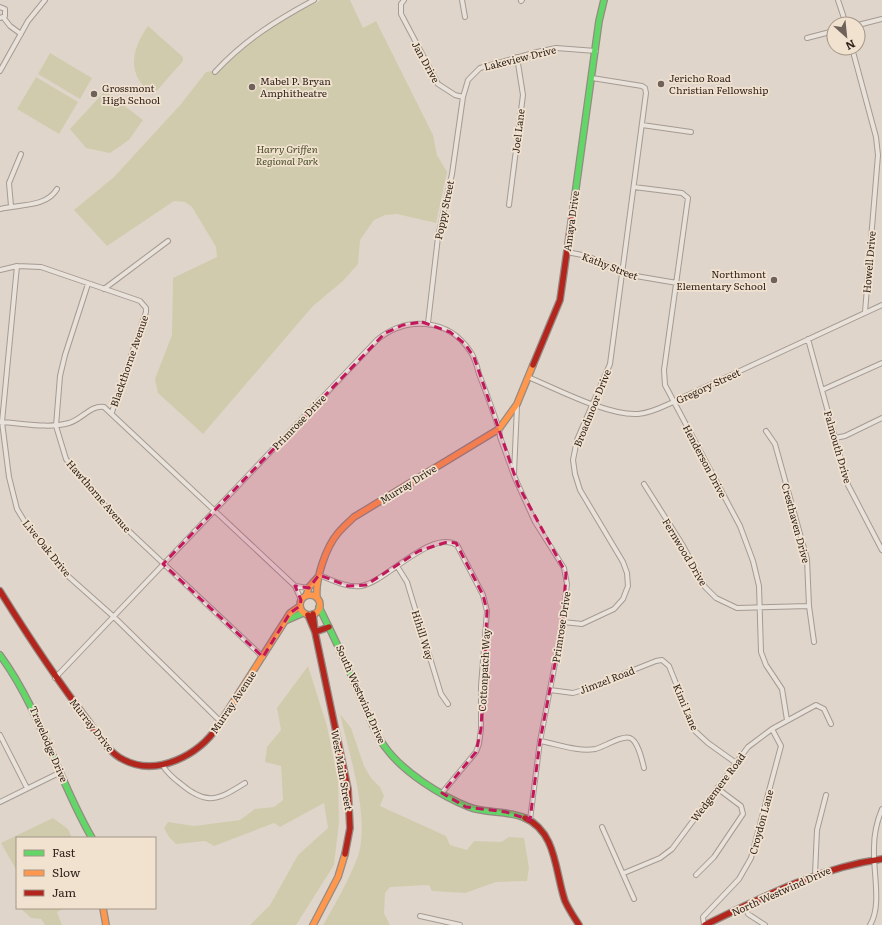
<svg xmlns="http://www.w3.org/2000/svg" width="882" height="925" viewBox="0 0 882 925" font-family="Literata,serif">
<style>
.green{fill:#d1cbad}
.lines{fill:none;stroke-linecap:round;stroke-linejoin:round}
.street-casing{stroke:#a59b93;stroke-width:6}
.fast-casing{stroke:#948b84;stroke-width:8}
.slow-casing{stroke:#948b84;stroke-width:8}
.jam-casing{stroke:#948b84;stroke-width:8}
.street{stroke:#e8e2db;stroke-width:4}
.fast{stroke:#63d668;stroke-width:5.5}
.slow{stroke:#ff974d;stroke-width:5.5}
.jam{stroke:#b3261e;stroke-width:5.5}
.marked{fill:#c2185b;fill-opacity:0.2;stroke:#c2185b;stroke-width:3;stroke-dasharray:8 5;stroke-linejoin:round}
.poi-dot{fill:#6e625a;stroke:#f1e2d0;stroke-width:1.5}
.labels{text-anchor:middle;stroke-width:3.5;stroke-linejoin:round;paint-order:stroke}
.street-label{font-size:10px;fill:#31241d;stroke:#f1e2d0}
.poi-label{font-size:10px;fill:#31241d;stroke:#f1e2d0;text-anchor:start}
.park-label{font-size:10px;font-style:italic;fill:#484c26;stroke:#f1e2d0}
</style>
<rect width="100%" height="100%" fill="#e0d5ca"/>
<path class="green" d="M 321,0 L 350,0 L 363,28 L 376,21 L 433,135 L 437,155 L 447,172 L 436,223 L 397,214 L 385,215 L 374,220 L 360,240 L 358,264 L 343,281 L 313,306 L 203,434 L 158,393 L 155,379 L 172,335 L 173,278 L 217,257 L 216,247 L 192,207 L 185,202 L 174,201 L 107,246 L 74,210 L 114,177 L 181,104 L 206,72 L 218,70 L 239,51 L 270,27 Z
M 148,26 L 183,57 L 183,61 L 153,95 C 126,75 131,50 148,26 Z
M 50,53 L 92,78 L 80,99 L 38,74 Z
M 36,77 L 78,102 L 59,134 L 17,109 Z
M 103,93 L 109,94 L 143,120 L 129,140 L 110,153 L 86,148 L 70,129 Z
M 308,666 L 327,726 L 338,781 L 339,822 L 334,865 L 296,925 L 250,925 L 270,905 L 298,855 L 328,828 L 324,803 L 280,827 L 274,823 L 214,846 L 205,841 L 176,844 L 169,837 L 164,828 L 168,822 L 194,826 L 240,820 L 255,809 L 274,807 L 283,800 L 281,766 L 265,762 L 267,747 L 281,730 L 277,708 Z
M 340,714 L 351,728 L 364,766 L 371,778 L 380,787 L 384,796 L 380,806 L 446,836 L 450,845 L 467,850 L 474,841 L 501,842 L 509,837 L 524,838 L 529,868 L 527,881 L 496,882 L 465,893 L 432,891 L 429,885 L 390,887 L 385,893 L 384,913 L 390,925 L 323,925 C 334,907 353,872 359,853 C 369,814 349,753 340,714 Z
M 53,818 L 68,829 L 72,838 L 17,838 L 17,871 L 1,843 Z
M 20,908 L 65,908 L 57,912 L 62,925 L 45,925 L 41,919 L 31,918 Z"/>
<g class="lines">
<defs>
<path id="street" d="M 404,0 L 401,4 L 401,14 L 438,84 L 455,95 L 463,97
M 462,0 L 465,17
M 838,0 L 846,24
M 521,1 L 522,0
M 0,7 L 5,9 L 5,16 L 0,18
M 3,17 L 10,26 L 21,34
M 858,25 L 882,19
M 807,38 L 834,31
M 852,48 L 876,137 L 878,155 L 865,312
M 0,71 L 28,21 L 45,0
M 215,72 C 245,40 275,21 314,0
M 642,125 L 691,132
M 634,187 L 682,193 L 688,198 L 664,370 L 665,385 L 740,526 L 753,561 L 759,586 L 761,652 L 766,665 L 782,689 L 787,720
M 509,205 L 523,95 L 517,57
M 11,206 L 9,183 L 21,154
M 0,209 C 18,204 46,208 57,189
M 567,252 L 587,256 L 630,275 L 677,283
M 17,266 L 2,422 L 9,477 L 17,509 L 28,527 L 69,577 L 114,617 L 221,722
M 0,270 L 17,266 L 41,267 L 140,301 L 146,308 L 146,312 L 112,412
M 88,284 L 65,355 L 60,376 L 56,426 L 66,459 L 116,519 L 263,657
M 104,289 L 168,241
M 428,323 L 438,237 L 452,174 L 463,97 L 468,80 L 480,68 L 537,52 L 556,48 L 596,51
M 808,339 L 848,485 L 882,550
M 528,377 C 557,389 608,416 638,414 C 651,413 662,407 673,402 L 882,305
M 822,390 L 882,363
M 0,422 C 22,423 48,429 69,423 C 81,420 92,404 104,407 L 295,586
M 766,431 L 775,444 L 807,559 L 809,606 L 814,642
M 835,438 L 845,436 L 882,418
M 514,473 L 517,406
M 644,484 L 682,544 L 705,587 L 716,598 L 737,608 L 809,606
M 397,566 L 407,582 L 441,694 L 448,704
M 319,575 C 332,580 347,588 361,586 C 386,582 431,529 457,545 L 483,595 L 487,611 L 481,686 L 481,729 L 479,744 L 476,752 L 442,793
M 301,600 L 295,586 L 309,588
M 563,622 L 582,624 L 614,609 L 623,599 L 628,586 L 627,573 L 623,562 L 580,490 L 575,474 L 573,460 L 577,440 L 610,364 L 646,93 L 645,88 L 642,86 L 592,78
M 55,678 L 377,340 C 406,316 448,318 470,351 C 475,358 477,366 479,374 C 486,392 493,411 499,429 L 500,437 L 515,478 L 535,522 L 564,568 L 567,584 L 563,622 L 540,741 L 530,820
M 550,690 L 573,693 L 583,690 L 656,661 L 662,660 L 669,666 L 695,731 L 708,743 L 736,763
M 0,735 L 27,788
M 540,741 C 557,744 578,752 595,749 C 604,747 622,735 630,738 C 638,741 642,760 644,768
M 163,766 C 168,774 173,778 181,784 C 207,806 218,800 245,783
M 0,802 L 61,772
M 602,827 L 634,899
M 624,873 L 660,858 L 672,849 L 748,747 L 772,729 L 816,705 L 824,709 L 831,724
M 815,874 L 817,830 L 826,795
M 696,875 L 714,857 L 743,814 L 741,806 L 717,788
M 745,906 L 748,914 L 765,925
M 420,916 L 460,925
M 704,925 L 703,917 L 739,879 L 751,858 L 781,746 L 772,729
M 870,925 C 882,906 873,873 874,848 C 874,835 877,821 882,809"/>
<path id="fast" d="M 575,195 L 599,21 L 604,0
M 319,607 C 334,637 348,667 361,698 C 369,714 374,733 385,747 C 403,772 441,796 469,807 C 487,814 507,810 525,818
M 287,620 L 303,613
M 0,655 C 41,711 57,778 92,838"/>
<path id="slow" d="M300 605a10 10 0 1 1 20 0a10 10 0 1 1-20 0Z
M 306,596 L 309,587 L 318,577
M 317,598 C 315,579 326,547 338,533 C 343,527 349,522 354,517 L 499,429 L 517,404 L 533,365
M 218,726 L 290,613 L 300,606
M 103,908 L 106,925
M 313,925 L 338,877 L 345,854"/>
<path id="jam" d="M 533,365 L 560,300 L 575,195
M 0,591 C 28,636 57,680 89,722 C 98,735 109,753 124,760 C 157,777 199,755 218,726
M 313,614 L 315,632
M 308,615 L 315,632 L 348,789 L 350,828 L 345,854
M 315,632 L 329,627
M 525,818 C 557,832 555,873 565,901 C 569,910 574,917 579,925
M 705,925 C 763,897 818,868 882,859"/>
</defs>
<use href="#street" class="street-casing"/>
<use href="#fast" class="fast-casing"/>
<use href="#slow" class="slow-casing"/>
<use href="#jam" class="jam-casing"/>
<use href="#street" class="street"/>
<use href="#fast" class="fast"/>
<use href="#slow" class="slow"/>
<use href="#jam" class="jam"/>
</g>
<path class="marked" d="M 422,322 L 450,332 L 465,344 L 474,357 L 518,485 L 566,573 L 563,622 L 540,741 L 530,820 L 506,812 L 466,807 L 442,793 L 476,752 L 481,729 L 487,611 L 483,595 L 456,543 L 447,542 L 419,551 L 366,585 L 348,586 L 319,575 L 309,588 L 295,586 L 301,600 L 300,606 L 290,613 L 263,657 L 163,564 L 385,333 L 403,325 Z"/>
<g class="poi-dot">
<circle cx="661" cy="84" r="4"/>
<circle cx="252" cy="87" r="4"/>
<circle cx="94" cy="94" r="4"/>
<circle cx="774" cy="280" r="4"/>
</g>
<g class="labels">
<g class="street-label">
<text transform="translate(520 58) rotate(-14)" y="4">Lakeview Drive</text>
<text transform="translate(426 62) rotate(61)" y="4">Jan Drive</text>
<text transform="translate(518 131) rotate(-83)" y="4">Joel Lane</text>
<text transform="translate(444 210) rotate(-78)" y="4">Poppy Street</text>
<text transform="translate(571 221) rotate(-82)" y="4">Amaya Drive</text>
<text transform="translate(869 262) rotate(-85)" y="4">Howell Drive</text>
<text transform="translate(610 266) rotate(21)" y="4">Kathy Street</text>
<text transform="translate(129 361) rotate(-71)" y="4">Blackthorne Avenue</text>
<text transform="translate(708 386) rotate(-25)" y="4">Gregory Street</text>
<text transform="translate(592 408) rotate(-68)" y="4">Broadmoor Drive</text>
<text transform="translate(299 422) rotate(-46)" y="4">Primrose Drive</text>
<text transform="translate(838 447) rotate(74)" y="4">Falmouth Drive</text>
<text transform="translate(705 461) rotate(62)" y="4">Henderson Drive</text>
<text transform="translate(408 484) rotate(-32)" y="4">Murray Drive</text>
<text transform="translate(99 496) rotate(49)" y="4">Hawthorne Avenue</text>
<text transform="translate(796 523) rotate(75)" y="4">Cresthaven Drive</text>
<text transform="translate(47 548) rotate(51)" y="4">Live Oak Drive</text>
<text transform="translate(685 552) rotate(59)" y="4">Fernwood Drive</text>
<text transform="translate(561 627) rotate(-81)" y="4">Primrose Drive</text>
<text transform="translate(423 635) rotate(73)" y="4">Hihill Way</text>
<text transform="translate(484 670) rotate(-87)" y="4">Cottonpatch Way</text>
<text transform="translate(607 680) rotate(-21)" y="4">Jimzel Road</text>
<text transform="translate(361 694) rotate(66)" y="4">South Westwind Drive</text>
<text transform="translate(233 702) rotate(-56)" y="4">Murray Avenue</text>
<text transform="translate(686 707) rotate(67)" y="4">Kimi Lane</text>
<text transform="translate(92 725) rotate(52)" y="4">Murray Drive</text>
<text transform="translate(49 744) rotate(67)" y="4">Travelodge Drive</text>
<text transform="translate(342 770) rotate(80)" y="4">West Main Street</text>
<text transform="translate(718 787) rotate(-53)" y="4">Wedgemere Road</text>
<text transform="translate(761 822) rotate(-75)" y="4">Croydon Lane</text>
<text transform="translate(781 891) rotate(-24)" y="4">North Westwind Drive</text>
</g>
<g class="poi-label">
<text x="669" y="82">Jericho Road<tspan x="669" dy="12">Christian Fellowship</tspan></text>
<text x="260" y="85">Mabel P. Bryan<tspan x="260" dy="12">Amphitheatre</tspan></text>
<text x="102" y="92">Grossmont<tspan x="102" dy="12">High School</tspan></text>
<text x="766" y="278" text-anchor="end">Northmont<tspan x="766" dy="12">Elementary School</tspan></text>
</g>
<g class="park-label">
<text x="287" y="153">Harry Griffen<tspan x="287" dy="12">Regional Park</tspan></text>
</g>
</g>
<rect x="16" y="837" width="140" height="72" fill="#f1e2d0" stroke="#a49688"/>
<rect x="24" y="850" width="20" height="6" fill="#63d668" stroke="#a49688"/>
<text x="52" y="857" font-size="12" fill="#31241d">Fast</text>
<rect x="24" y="870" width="20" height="6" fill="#ff974d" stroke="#a49688"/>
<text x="52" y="877" font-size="12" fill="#31241d">Slow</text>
<rect x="24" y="890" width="20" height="6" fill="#b3261e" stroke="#a49688"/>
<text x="52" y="897" font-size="12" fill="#31241d">Jam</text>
<g transform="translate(846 36) rotate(153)"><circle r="19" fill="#f1e2d0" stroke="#a49688"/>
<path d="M0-3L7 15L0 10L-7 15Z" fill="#6e625a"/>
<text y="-6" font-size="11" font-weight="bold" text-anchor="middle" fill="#31241d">N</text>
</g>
</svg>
